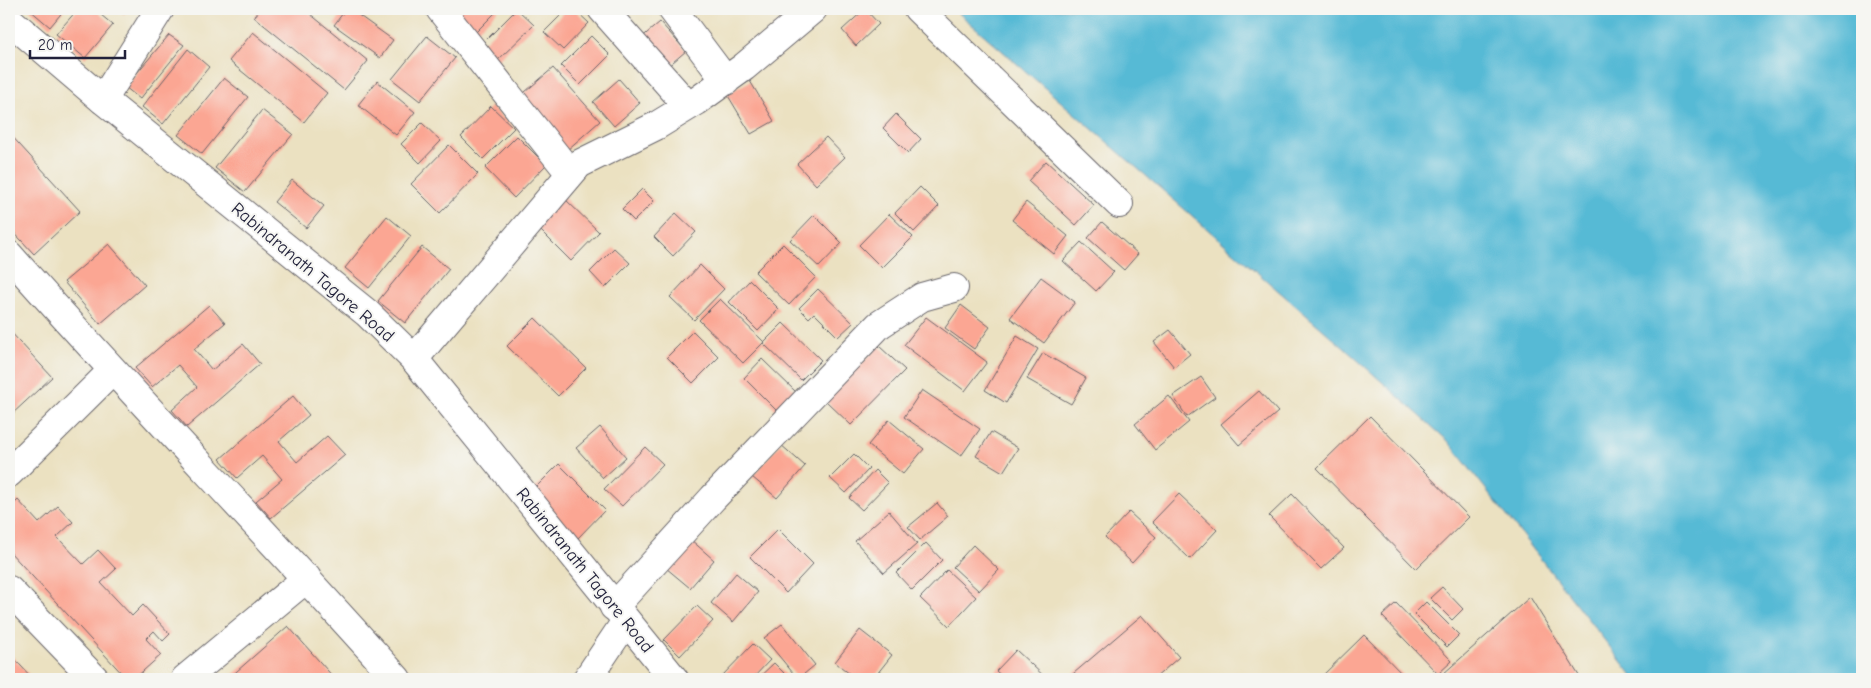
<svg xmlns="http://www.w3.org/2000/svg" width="1871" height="688" viewBox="0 0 1871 688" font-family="'Comic Neue',sans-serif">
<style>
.water{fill:#57bad5;stroke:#3c6e88}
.building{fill:#fba693}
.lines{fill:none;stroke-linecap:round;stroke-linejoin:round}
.street-casing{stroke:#68656a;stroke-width:30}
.secondary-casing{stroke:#68656a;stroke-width:30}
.street{stroke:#fff;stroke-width:28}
.secondary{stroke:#fff;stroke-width:28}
.labels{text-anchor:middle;stroke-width:4;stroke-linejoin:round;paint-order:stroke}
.street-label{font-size:18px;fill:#22223b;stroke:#f6f6f2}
</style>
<rect width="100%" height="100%" fill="#f6f6f2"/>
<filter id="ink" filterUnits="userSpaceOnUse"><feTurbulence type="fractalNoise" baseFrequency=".02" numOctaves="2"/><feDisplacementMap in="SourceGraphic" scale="10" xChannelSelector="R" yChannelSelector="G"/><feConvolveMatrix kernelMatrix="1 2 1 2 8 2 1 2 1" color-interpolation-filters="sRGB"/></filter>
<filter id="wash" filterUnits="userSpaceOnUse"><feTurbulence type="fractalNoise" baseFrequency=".0096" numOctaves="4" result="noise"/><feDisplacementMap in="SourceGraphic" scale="20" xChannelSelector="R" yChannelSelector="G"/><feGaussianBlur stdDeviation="1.12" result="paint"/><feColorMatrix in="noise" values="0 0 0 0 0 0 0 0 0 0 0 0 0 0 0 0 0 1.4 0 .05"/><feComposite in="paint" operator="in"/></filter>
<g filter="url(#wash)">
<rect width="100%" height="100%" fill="#ebe1c1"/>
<path class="water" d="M 954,9 L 1862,9 L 1862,679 L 1635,679 L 1448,441 L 1343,347 Z"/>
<g id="blocks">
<path class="building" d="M 29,9 L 65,9 L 50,27 Z
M 78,9 L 94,9 L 113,25 L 85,58 L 56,34 Z
M 118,9 L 129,9 L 124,14 Z
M 261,9 L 304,9 L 368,61 L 344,90 L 254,17 Z
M 346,9 L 350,9 L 393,40 L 380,58 L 334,25 Z
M 460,9 L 499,9 L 474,34 L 455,14 Z
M 517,9 L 534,25 L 496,62 L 480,46 Z
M 567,9 L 574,9 L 589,23 L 563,50 L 544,32 Z
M 865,9 L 879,24 L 856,46 L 842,30 Z
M 660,22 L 686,51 L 666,68 L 640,39 Z
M 253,32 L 327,93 L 304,122 L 229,61 Z
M 169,35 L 184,45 L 140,99 L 125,87 Z
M 427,36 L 455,58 L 420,101 L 392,79 Z
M 591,36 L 610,55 L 580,85 L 561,66 Z
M 188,49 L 209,67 L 163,124 L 142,107 Z
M 553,68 L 600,121 L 566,151 L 518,98 Z
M 224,78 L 248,97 L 202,154 L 178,135 Z
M 619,79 L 640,103 L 614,126 L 593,102 Z
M 377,81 L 415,112 L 396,135 L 358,105 Z
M 750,81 L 774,121 L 751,134 L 727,94 Z
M 491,106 L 514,128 L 483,159 L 461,137 Z
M 262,110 L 293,134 L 245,192 L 215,168 Z
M 896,114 L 921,139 L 908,153 L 883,128 Z
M 422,123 L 441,141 L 420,163 L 401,144 Z
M 9,133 L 80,211 L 34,254 L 9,227 Z
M 517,136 L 546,165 L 514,198 L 485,168 Z
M 826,137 L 845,157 L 816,185 L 797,164 Z
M 449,145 L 478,174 L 440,213 L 411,184 Z
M 1046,161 L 1094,205 L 1076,225 L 1028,181 Z
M 292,180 L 324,206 L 306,228 L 274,202 Z
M 920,187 L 939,206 L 914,232 L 895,213 Z
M 642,189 L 654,201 L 634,221 L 622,209 Z
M 563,197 L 599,232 L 571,261 L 535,225 Z
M 1026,202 L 1068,236 L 1054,254 L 1012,220 Z
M 676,213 L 696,232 L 673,256 L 654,237 Z
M 889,214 L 913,237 L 882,268 L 859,245 Z
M 814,215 L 842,243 L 819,267 L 790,240 Z
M 387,216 L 411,236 L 369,288 L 345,268 Z
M 1102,222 L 1138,254 L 1124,270 L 1088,238 Z
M 1081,242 L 1114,272 L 1096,291 L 1063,261 Z
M 109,244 L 145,285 L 100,324 L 64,282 Z
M 783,244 L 816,277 L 789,305 L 755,272 Z
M 422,247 L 449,269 L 405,323 L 378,301 Z
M 614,248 L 630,263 L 605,288 L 590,272 Z
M 700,265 L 724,289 L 694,320 L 670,297 Z
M 1041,277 L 1075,302 L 1044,343 L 1010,318 Z
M 750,280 L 779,309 L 758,331 L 729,302 Z
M 818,289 L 853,323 L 838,337 L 814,313 L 809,318 L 799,308 Z
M 720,299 L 764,342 L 743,363 L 699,320 Z
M 209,305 L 225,323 L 194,349 L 212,370 L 243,344 L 260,364 L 187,427 L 172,410 L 197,387 L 178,365 L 152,387 L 135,368 Z
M 961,305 L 990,327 L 974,349 L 945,328 Z
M 926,317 L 987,362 L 965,391 L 904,345 Z
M 535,318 L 586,368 L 558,396 L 507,346 Z
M 783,323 L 821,360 L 801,380 L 763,343 Z
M 9,330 L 52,377 L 11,415 L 9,413 Z
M 1170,330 L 1190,354 L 1174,367 L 1154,342 Z
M 693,331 L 719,357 L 693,383 L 667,357 Z
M 1017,336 L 1038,349 L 1006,403 L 985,390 Z
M 879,346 L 905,370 L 851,425 L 825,400 Z
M 1043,353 L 1086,378 L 1071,404 L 1027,379 Z
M 762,359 L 797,393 L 778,412 L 744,378 Z
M 1201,377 L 1215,397 L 1187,417 L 1173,396 Z
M 922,390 L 980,429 L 961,456 L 904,417 Z
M 1259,391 L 1278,412 L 1239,445 L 1221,424 Z
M 293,396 L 309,415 L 279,441 L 297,462 L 327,436 L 345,455 L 271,518 L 256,501 L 282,479 L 262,456 L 237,478 L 220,459 Z
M 1169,396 L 1189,422 L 1155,450 L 1135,424 Z
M 1370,416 L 1469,517 L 1416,569 L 1317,468 Z
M 889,420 L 924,449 L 903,474 L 868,445 Z
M 600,427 L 626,457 L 603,478 L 576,448 Z
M 991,432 L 1018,448 L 1003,472 L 976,456 Z
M 780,444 L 805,466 L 777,498 L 752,477 Z
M 645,447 L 663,464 L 622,506 L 604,489 Z
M 854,454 L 869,469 L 846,493 L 830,478 Z
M 559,464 L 605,510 L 578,538 L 531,492 Z
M 875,470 L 888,483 L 862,510 L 849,498 Z
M 1179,494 L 1217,530 L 1190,559 L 1152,522 Z
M 1292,494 L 1344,548 L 1321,569 L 1269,516 Z
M 18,500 L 39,523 L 58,506 L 73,522 L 57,537 L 83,564 L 98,550 L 116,569 L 101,583 L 132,616 L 143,605 L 170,634 L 163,641 L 154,631 L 146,639 L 161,655 L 134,679 L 127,679 L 9,551 L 9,509 Z
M 937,503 L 948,516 L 920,540 L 908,527 Z
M 889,511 L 917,544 L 884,573 L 855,541 Z
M 1129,512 L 1156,537 L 1132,563 L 1105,537 Z
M 778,529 L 813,564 L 786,593 L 750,557 Z
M 690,539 L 714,560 L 690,588 L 666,568 Z
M 926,543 L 942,560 L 912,590 L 896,573 Z
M 973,545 L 999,570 L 979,591 L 953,567 Z
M 947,570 L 976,597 L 949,626 L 920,598 Z
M 736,573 L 758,592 L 733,622 L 711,603 Z
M 1442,587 L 1463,609 L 1452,620 L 1430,598 Z
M 1530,597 L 1581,679 L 1447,679 L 1443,674 Z
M 1426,602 L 1459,635 L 1447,647 L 1414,614 Z
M 1396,603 L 1452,661 L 1438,674 L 1382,616 Z
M 697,606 L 713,621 L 680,656 L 664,640 Z
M 1142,615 L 1179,657 L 1154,679 L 1067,679 Z
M 782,624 L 815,665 L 798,679 L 764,638 Z
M 288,626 L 335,679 L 228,679 Z
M 860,630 L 892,655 L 873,679 L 856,679 L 835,662 Z
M 1364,635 L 1407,679 L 1319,679 Z
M 753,644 L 770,660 L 752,679 L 719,679 Z
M 1016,650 L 1047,679 L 1005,679 L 996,671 Z
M 9,653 L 33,679 L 9,679 Z
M 774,663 L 790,679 L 757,679 Z"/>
</g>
</g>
<g filter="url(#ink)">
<use href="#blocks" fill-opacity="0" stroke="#68656a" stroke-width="1"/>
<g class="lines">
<defs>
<path id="street" d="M 440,9 L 569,172
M 602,9 L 688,106
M 672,9 L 726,81
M 918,9 L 1119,204
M 103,100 L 160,9
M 9,255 C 136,399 270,536 397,679
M 414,359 L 579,164 L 656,126 L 697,101 L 744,67 L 813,9
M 9,473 L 112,371
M 9,590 L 95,679
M 614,607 L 713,498 L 879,325 L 922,297 L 954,288
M 185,679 L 307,578
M 587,679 L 626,621"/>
<path id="secondary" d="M 9,20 L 103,100 L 367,313 L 414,359 L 674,679"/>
</defs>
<use href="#street" class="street-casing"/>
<use href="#secondary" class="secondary-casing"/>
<use href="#street" class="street"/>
<use href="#secondary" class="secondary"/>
</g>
</g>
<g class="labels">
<g class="street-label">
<text transform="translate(313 272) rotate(40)" y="6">Rabindranath Tagore Road</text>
<text transform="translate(585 570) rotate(51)" y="6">Rabindranath Tagore Road</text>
</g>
</g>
<rect width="1871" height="688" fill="none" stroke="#f6f6f2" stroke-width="30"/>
<path d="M30 50v8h95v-8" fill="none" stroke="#22223b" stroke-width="2.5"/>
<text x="38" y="50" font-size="15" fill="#22223b" stroke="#f6f6f2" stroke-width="4" paint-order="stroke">20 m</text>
</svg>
